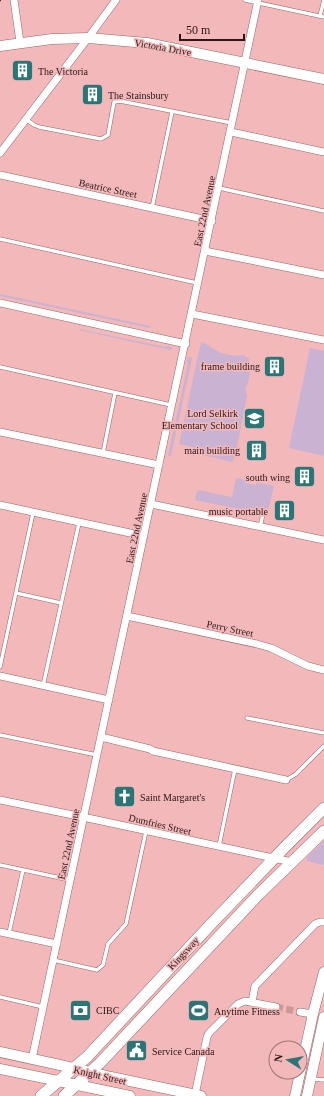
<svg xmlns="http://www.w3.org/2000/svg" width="324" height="1096" viewBox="0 0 324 1096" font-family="Georgia,serif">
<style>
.green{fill:#c9b2d2}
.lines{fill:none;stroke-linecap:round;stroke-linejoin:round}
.street-tunnel{stroke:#ca9899;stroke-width:7;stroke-dasharray:7 3.5;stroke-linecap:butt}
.lane-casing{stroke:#996567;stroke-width:4.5}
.street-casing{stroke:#996567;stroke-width:8}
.secondary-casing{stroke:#996567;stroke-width:11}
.primary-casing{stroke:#996567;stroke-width:12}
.lane{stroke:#fff;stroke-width:3.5}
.street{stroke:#fff;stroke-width:7}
.secondary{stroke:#fff;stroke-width:10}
.primary{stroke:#fff;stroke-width:11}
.rail{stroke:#442b2c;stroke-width:2.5;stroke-dasharray:5 5;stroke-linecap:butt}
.labels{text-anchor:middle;stroke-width:3;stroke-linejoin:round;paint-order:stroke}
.street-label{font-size:10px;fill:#2b1617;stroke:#f2b8ba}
.poi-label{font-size:10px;fill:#2b1617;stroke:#f2b8ba;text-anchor:start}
</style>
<rect width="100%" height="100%" fill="#f2b8ba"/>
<path class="green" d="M 0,294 L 150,326 L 150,328 L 0,296 Z
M 79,329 L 165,347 L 167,346 L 172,347 L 171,350 L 79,330 Z
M 201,342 L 204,343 L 221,353 L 235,356 L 243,355 L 249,359 C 250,370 251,379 245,389 L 247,396 L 235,457 L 234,457 L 232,462 L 203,455 L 204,450 L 179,444 Z
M 310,348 L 324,351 L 324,456 L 289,448 Z
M 188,357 L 192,358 L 171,456 L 168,456 L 188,364 L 187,362 Z
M 236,478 L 247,480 L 246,483 L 256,485 L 256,482 L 274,486 L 267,515 L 195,500 L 197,490 L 232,497 Z
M 324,841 L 324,865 L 307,861 L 307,857 Z"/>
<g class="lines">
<path class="street-tunnel" d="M 276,1007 L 300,1012"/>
<defs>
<path id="lane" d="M 245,0 L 324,17
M 320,16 L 324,0
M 26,119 L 34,125 L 39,127 L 101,139 L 108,135 L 114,102 L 120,101 L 232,123
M 219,188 L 324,211
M 152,208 L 172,112
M 0,239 L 197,283
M 0,367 L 171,405
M 103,453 L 115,393
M 260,527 L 263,514
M 16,593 L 61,603
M 0,667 L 33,513
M 43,686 L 79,523
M 247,718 L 324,733
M 0,735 L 97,755
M 286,780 L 296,774 L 324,746
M 219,846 L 235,769
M 0,865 L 70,880
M 9,933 L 23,870
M 53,960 L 97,970 L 103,965 L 108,944 L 126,924 L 146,831
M 0,997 L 43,1007
M 312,1079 L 324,1080"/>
<path id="street" d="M 14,0 L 20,42
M 231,132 L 324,152
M 0,153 L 88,38 L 116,0
M 0,175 L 212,221
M 205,251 L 324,275
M 0,303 L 186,344
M 192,314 L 324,340
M 0,432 L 159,465
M 151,504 L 324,540
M 0,505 L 144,536
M 127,616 L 257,644 L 271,648 L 308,666 L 324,670
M 0,676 L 109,700
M 101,737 L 150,749 L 153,751 L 286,780
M 0,800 L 97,820 L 292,862
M 0,932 L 57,944
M 252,1002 L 255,986 L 315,924 L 320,922 L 324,922
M 300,1012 L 313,1014
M 32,1059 L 258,0
M 195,1095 L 207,1037 L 209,1033 L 238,1004 L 245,1001 L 276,1007"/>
<path id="secondary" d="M 0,46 L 52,39 L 88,38 L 112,40 L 147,43 L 324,79
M 0,1052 L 60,1065 L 111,1077 L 201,1096
M 0,1069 L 130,1096
M 295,1096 L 313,1014 L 324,972
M 307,1096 L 324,1017"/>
<path id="primary" d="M 41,1096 L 87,1057 L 212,923 L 286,846 L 324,808
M 64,1096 L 100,1063 L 258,895 L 324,831"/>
</defs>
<use href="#lane" class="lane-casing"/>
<use href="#street" class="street-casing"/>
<use href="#secondary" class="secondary-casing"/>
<use href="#primary" class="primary-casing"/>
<use href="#lane" class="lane"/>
<use href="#street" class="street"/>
<use href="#secondary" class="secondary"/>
<use href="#primary" class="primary"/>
<path class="rail" d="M 0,0 L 1,0"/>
</g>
<defs>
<symbol id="building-square" viewBox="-11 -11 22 22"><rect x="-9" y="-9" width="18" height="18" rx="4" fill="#2b7576" stroke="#f2b8ba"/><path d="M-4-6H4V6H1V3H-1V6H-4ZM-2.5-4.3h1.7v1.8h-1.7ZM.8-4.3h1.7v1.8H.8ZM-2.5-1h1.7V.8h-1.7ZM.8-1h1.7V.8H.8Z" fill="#fff"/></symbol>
<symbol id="school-square" viewBox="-11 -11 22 22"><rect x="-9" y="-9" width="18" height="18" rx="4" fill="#2b7576" stroke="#f2b8ba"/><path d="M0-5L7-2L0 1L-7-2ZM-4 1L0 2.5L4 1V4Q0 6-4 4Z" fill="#fff"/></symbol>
<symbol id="church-square" viewBox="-11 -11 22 22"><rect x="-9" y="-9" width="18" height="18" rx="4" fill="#2b7576" stroke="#f2b8ba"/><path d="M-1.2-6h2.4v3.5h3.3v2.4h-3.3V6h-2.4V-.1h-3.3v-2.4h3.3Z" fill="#fff"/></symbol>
<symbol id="bank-square" viewBox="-11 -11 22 22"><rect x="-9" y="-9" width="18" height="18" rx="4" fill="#2b7576" stroke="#f2b8ba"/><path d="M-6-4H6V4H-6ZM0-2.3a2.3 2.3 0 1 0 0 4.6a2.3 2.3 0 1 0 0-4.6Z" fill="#fff"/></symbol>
<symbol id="stadium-square" viewBox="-11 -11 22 22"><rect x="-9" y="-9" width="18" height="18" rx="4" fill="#2b7576" stroke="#f2b8ba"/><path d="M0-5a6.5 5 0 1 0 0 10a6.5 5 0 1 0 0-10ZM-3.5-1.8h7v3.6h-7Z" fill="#fff"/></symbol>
<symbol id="civic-square" viewBox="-11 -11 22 22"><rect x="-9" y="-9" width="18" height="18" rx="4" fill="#2b7576" stroke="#f2b8ba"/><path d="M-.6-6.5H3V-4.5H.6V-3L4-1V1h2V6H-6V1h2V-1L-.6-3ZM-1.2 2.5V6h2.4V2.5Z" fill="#fff"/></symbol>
</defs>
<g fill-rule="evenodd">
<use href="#building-square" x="10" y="58" width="25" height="25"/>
<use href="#building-square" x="80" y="82" width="25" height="25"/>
<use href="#building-square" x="262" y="354" width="25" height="25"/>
<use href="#school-square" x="242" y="406" width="25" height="25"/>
<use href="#building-square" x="244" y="438" width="25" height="25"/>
<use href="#building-square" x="292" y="464" width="25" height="25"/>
<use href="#building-square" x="272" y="498" width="25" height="25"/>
<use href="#church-square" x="112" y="784" width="25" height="25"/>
<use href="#bank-square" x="68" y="998" width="25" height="25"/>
<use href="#stadium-square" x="186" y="998" width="25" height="25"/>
<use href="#civic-square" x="124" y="1038" width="25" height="25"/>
</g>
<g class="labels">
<g class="street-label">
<text transform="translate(163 47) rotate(10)" y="4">Victoria Drive</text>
<text transform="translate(108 188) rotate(12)" y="4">Beatrice Street</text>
<text transform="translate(204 211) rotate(-78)" y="4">East 22nd Avenue</text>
<text transform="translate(136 528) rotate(-78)" y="4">East 22nd Avenue</text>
<text transform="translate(230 628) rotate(12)" y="4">Perry Street</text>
<text transform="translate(160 824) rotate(13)" y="4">Dumfries Street</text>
<text transform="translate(68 844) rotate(-78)" y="4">East 22nd Avenue</text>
<text transform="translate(183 953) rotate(-47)" y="4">Kingsway</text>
<text transform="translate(100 1075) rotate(13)" y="4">Knight Street</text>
</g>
<g class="poi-label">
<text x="38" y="75">The Victoria</text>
<text x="108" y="99">The Stainsbury</text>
<text x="260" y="370" text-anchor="end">frame building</text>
<text x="238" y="417" text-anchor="end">Lord Selkirk<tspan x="238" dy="12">Elementary School</tspan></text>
<text x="240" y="454" text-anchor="end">main building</text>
<text x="290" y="481" text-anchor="end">south wing</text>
<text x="268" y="515" text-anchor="end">music portable</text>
<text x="140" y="801">Saint Margaret's</text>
<text x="96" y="1014">CIBC</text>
<text x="214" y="1015">Anytime Fitness</text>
<text x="152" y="1055">Service Canada</text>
</g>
</g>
<g transform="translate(288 1060) rotate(281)"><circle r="19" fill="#f2b8ba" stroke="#a27779"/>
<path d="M0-3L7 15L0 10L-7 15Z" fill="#2b7576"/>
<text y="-6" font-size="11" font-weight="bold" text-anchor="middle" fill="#2b1617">N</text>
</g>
<path d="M180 34v6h64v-6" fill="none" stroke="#2b1617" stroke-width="2"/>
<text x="186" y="34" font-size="12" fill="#2b1617" stroke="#f2b8ba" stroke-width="3" paint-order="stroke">50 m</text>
</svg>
